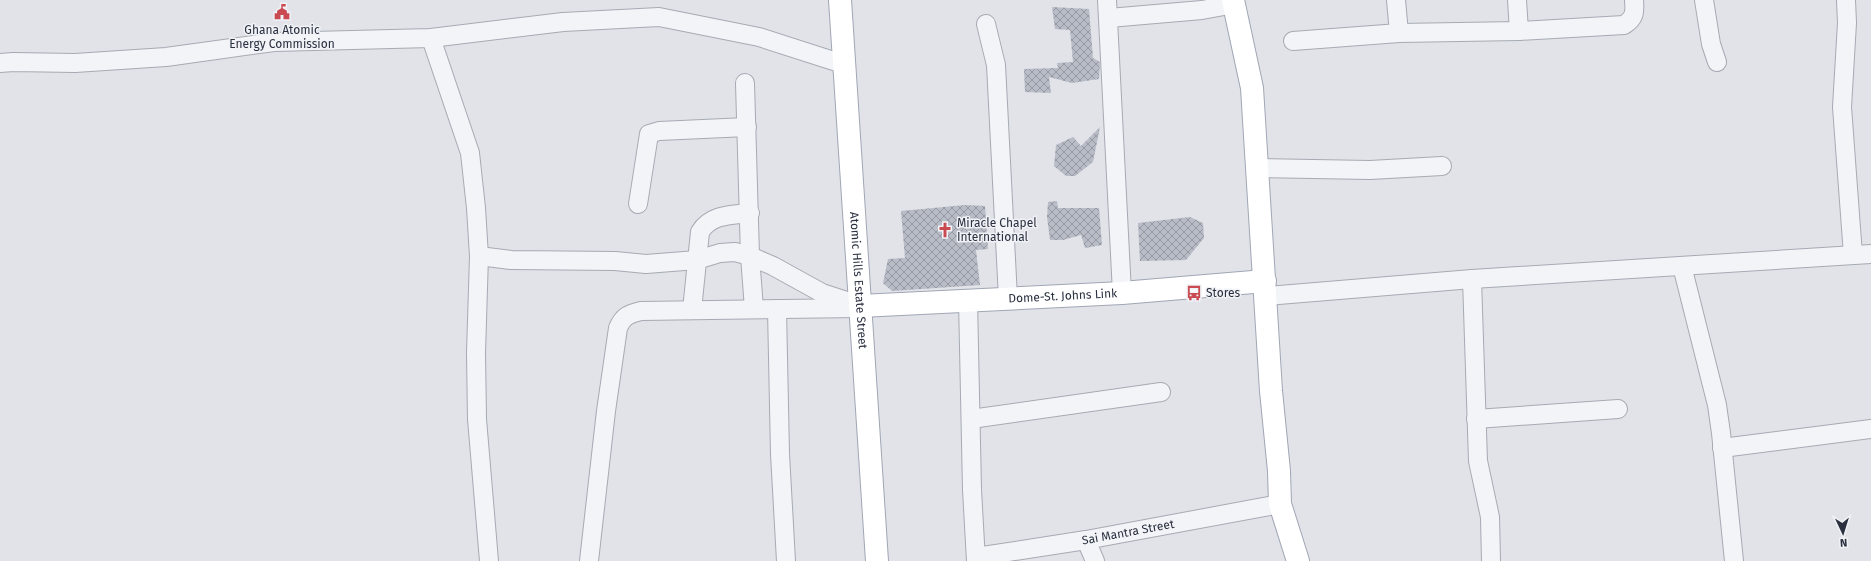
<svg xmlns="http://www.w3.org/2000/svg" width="1871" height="561" viewBox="0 0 1871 561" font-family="'Fira Sans',sans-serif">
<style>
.building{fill:url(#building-cross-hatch)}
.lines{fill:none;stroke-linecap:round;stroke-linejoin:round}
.minor-casing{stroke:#a6aab3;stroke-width:20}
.major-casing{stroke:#a0a6b4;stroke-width:24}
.minor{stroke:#f3f4f7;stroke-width:18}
.major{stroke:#fff;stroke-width:22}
.labels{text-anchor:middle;stroke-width:3;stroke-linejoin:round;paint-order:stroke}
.poi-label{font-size:12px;fill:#2a3040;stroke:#f0f2f6;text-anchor:start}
.street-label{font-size:12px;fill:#2a3040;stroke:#f0f2f6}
</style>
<defs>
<pattern id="building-cross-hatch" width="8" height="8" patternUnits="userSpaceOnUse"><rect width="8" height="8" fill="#b8bcc6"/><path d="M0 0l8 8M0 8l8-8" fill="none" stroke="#9699a2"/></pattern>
</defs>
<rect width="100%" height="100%" fill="#e1e3e9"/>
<path class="building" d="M 1052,7 L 1089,9 L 1093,58 L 1100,62 L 1099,79 L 1072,83 L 1049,77 L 1051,93 L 1025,92 L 1024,69 L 1058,68 L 1057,63 L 1073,62 L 1070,30 L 1055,29 Z
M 1100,127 L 1093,162 L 1075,176 L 1066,176 L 1054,166 L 1056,145 L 1073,137 L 1081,146 Z
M 1057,201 L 1058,208 L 1099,208 L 1102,245 L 1085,248 L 1081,235 L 1063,240 L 1050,240 L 1047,217 L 1048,202 Z
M 965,205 L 985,206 L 988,249 L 976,250 L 980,285 L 892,291 L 883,283 L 888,259 L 905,258 L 901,211 Z
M 1190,217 L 1203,223 L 1204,238 L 1186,260 L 1140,261 L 1138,223 Z"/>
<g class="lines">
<defs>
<g id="minor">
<path d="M 1107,0 L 1122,293"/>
<path d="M 1396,0 L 1399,33"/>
<path d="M 1517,0 L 1519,31"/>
<path d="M 1704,0 L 1711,44 L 1717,62"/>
<path d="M 1846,0 L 1847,23 L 1842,107 L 1853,255"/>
<path d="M 1109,18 L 1202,10 L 1235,4"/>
<path d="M 986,24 L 996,65 L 1008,298"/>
<path d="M 431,38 L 470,153 L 476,208 L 479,256 L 476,353 L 477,419 L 489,561"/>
<path d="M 1293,41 L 1399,33 L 1519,31 L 1624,25 C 1635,18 1635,12 1634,0"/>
<path d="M 0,63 L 13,62 L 75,63 L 166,57 L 274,42 L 431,38 L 563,22 L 659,17 L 759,37 L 843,64"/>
<path d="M 745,83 L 750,256 L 754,309"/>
<path d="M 1256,168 L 1370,170 L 1442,166"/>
<path d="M 638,204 L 649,134 L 659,131 L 747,127"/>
<path d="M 479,256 L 511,260 L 615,261 L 646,264 L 697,260 L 720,253 L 735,252 L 750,256 L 773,266 L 822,293 L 853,303"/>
<path d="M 1682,266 L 1717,405 L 1721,433 L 1734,561"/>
<path d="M 1472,279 L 1478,461 L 1490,517 L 1491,561"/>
<path d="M 1266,296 L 1472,279 L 1871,254"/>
<path d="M 968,300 L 972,490 L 976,561"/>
<path d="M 777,309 L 780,454 L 786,561"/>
<path d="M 692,310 L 700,232 C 711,214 732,215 750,213"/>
<path d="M 971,419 L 1161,392"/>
<path d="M 1476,419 L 1618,409"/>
<path d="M 1722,448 L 1871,429"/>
<path d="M 1086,540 L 1095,561"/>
<path id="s1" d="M 976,557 L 1086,540 L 1280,504"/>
<path d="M 589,561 L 606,411 L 618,328 C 623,316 629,314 641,311 L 860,308"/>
</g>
<g id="major">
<path id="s2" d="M 840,0 L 877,561"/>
<path d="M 1233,0 L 1252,88 L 1271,391 L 1279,471 L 1280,504 L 1298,561"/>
<path id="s3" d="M 860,306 L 1122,293 L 1265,281"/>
</g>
</defs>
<use href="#minor" class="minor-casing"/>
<use href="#major" class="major-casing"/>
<use href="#minor" class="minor"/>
<use href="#major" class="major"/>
</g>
<defs>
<symbol id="civic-bare" viewBox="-9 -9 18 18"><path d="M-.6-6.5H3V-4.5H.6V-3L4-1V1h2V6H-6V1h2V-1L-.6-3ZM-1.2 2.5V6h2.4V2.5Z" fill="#ca4a52" stroke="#f0f2f6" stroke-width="2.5" paint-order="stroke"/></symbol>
<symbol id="church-bare" viewBox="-9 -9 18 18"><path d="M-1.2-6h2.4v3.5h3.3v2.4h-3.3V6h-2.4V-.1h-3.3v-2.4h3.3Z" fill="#ca4a52" stroke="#f0f2f6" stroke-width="2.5" paint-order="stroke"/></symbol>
<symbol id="bus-bare" viewBox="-9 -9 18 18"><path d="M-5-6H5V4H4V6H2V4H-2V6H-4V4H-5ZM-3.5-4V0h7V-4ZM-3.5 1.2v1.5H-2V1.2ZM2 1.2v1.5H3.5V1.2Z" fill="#ca4a52" stroke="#f0f2f6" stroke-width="2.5" paint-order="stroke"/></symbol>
</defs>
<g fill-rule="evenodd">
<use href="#civic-bare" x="271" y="1" width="22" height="22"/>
<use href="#church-bare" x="934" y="219" width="22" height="22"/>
<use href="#bus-bare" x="1183" y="282" width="22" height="22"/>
</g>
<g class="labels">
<g class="poi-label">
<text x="282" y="34" text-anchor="middle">Ghana Atomic<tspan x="282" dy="14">Energy Commission</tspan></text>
<text x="957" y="227">Miracle Chapel<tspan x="957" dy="14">International</tspan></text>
<text x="1206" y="297">Stores</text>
</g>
<g class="street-label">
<text dy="4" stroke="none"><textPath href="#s2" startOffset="281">Atomic Hills Estate Street</textPath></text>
<text dy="4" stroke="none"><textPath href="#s3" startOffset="203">Dome-St. Johns Link</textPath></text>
<text dy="4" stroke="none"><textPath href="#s1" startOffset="154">Sai Mantra Street</textPath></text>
</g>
</g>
<g transform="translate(1843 533) rotate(176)" stroke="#f0f2f6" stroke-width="3" paint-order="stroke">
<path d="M0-3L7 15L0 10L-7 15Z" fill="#2a3040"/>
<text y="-6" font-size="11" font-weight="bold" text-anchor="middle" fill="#2a3040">N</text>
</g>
</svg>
